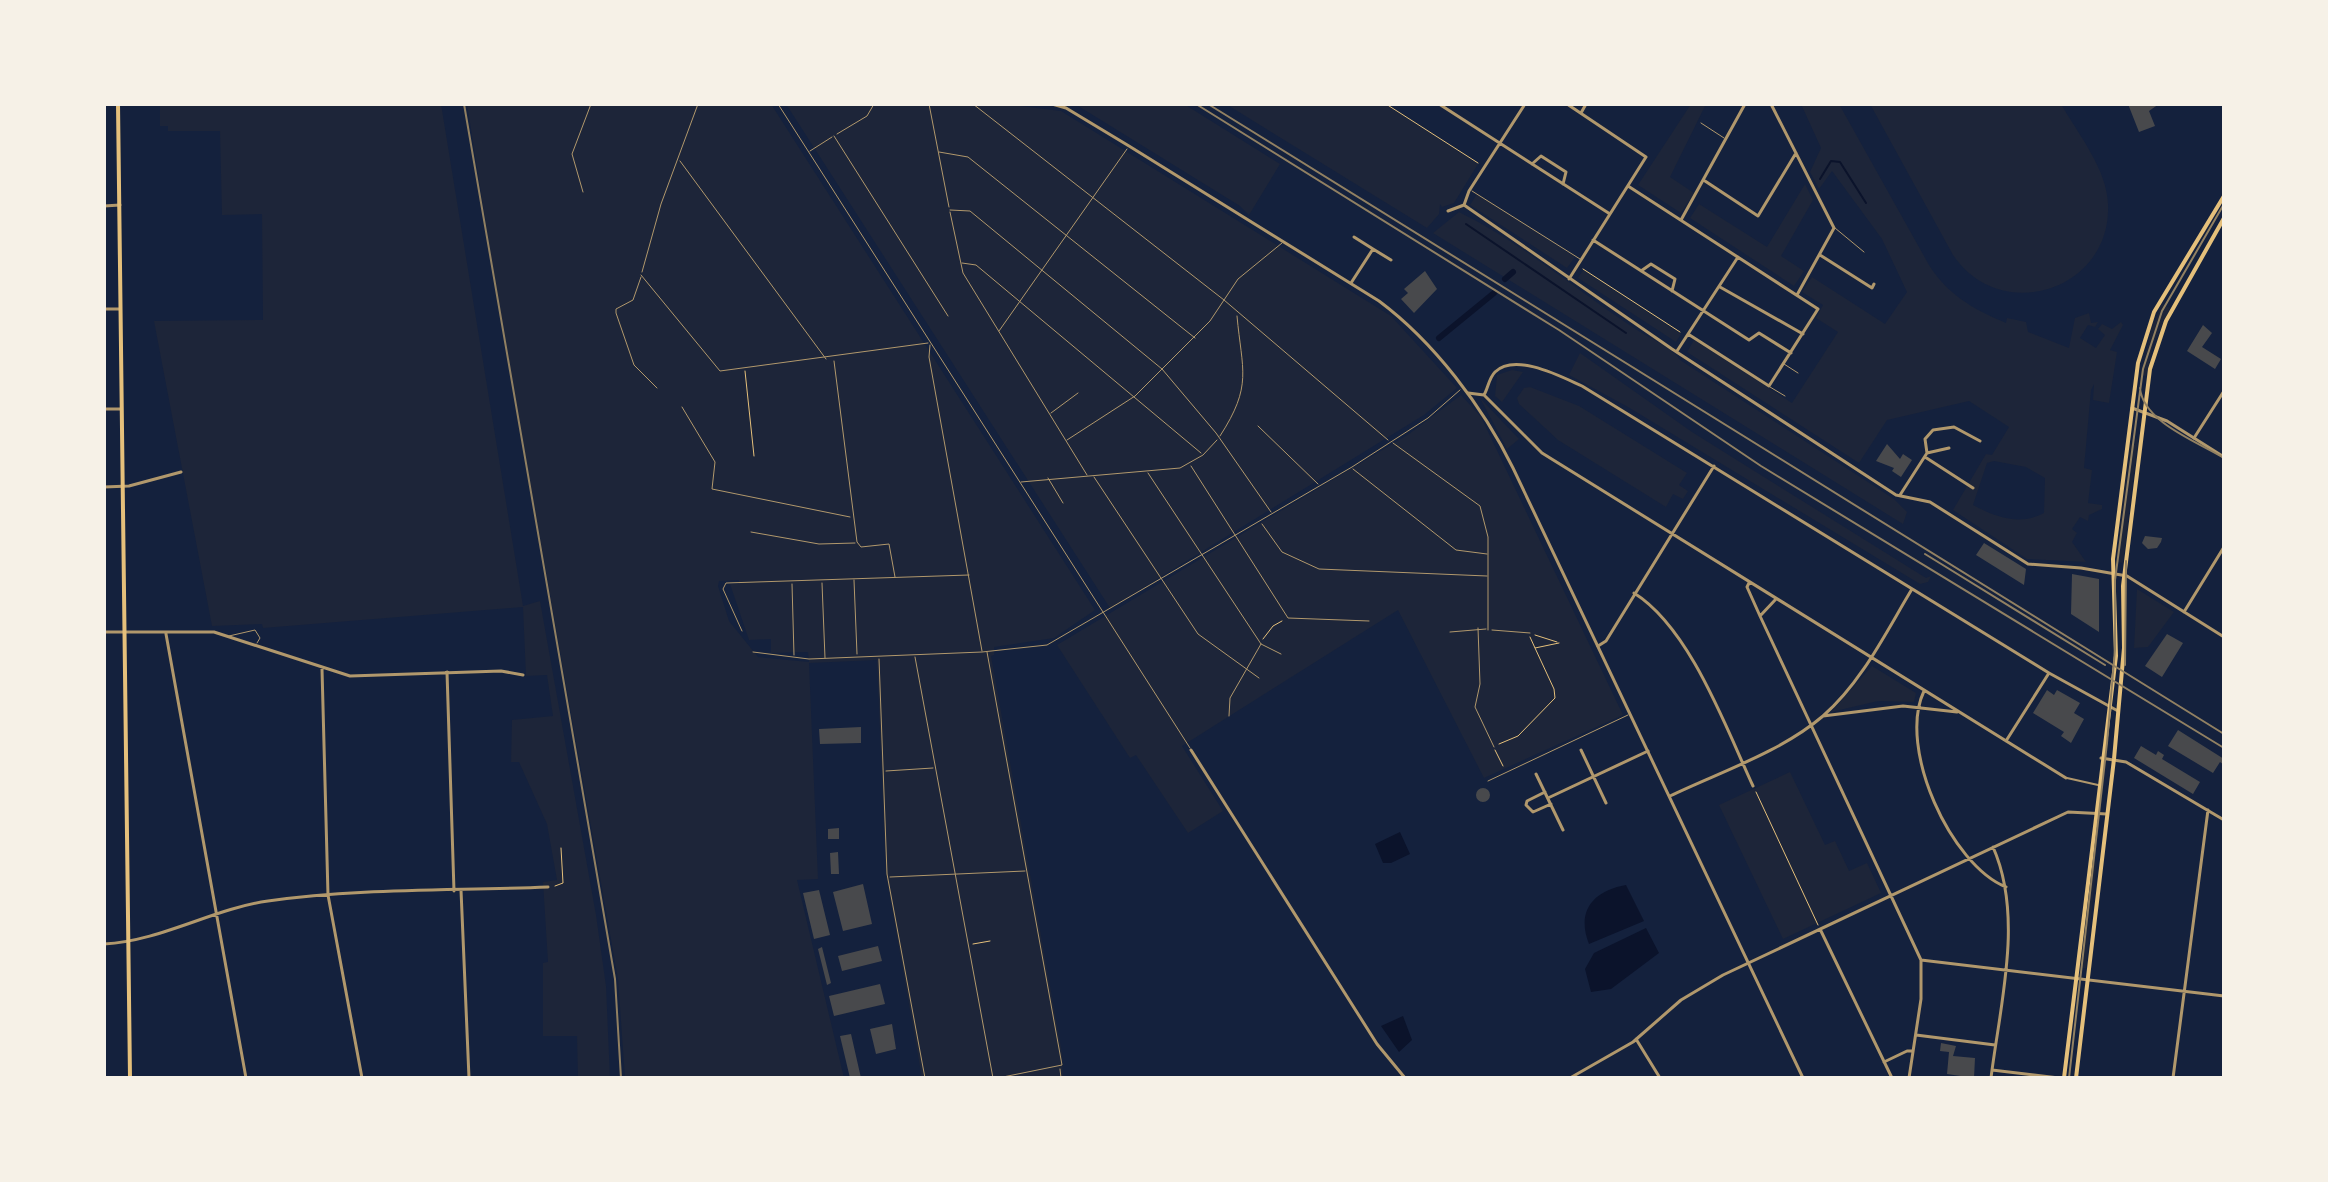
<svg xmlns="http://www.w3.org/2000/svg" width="2328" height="1182" viewBox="0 0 2328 1182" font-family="Inter,sans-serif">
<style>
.green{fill:#1d2539;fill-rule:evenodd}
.water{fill:#0b132b}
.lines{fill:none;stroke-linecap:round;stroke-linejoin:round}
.stream{stroke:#0b132b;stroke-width:2}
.canal{stroke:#0b132b;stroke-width:6}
.building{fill:#48494c}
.path{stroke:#e5c07b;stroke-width:1}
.service{stroke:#b1986c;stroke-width:1}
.pedestrian{stroke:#b1986c;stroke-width:2}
.minor{stroke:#b1986c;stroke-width:3}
.tertiary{stroke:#b1986c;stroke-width:3}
.secondary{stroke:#e5c07b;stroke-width:4}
.tram{stroke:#918062;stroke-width:2}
.rail{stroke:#918062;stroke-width:2}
</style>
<rect width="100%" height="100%" fill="#14213d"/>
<path class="green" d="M 160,104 L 441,104 L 523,606 L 540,601 L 596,915 L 606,986 L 610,1078 L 578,1078 L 577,1036 L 543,1036 L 543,963 L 548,962 L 543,882 L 557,880 L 547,824 L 519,762 L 511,762 L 512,720 L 553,716 L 547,675 L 526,676 L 523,607 L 263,628 L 262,624 L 212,626 L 154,321 L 263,320 L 262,214 L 222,215 L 220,131 L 168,131 L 168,126 L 160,126 Z
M 467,104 L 771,104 L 1095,610 L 1054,638 L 994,647 L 994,655 L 991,656 L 1062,1053 L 1063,1078 L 922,1078 L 886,874 L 877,660 L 809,663 L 818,879 L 797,880 L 844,1078 L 625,1078 L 618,979 L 498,300 ZM 739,580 L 739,584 L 730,584 L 749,640 L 771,639 L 771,653 L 808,652 L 809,662 L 758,657 L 729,621 L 718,586 L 719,581 Z
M 786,104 L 1004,104 L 1061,111 L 1391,316 L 1457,388 L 1424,415 L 1110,608 Z
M 1075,104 L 1184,104 L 1280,164 L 1249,215 L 1240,206 Z
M 1226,104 L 1385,104 L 1478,164 L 1454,203 L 1442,207 L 1440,204 L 1439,214 L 1427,228 Z
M 1691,104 L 1706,104 L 1670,177 L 1694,193 L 1681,213 L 1638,185 Z
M 1801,104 L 1839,104 L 1929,265 C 1948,295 1973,309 2006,323 L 2007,318 L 2026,322 L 2028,332 L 2069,348 L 2075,318 L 2089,313 L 2091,323 L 2098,322 L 2095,327 L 2088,325 L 2080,338 L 2096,348 L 2105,335 L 2098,329 L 2102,324 L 2112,329 L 2121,322 L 2123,325 L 2110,350 L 2117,352 L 2109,403 L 2093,400 L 2094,384 L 2091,390 L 2084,468 L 2092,470 L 2088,503 L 2102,505 L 2102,509 L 2089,515 L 2088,521 L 2080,517 L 2072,529 L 2077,533 L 2072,542 L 2086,562 L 2027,559 L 1953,510 L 1986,454 L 1992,455 L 2009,427 L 1969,401 L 1887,420 L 1859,463 L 1687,352 L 1694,340 L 1792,403 L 1838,332 L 1816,318 L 1823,305 L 1802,292 L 1812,277 L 1885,324 L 1907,292 L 1882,239 L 1832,171 L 1819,189 L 1810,172 L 1821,148 ZM 1994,461 L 2026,467 L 2045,478 L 2044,513 C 2020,526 1995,517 1973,505 L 1987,463 Z
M 1870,104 L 2061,104 C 2078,134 2107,169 2108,204 C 2112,290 2001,326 1953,255 Z
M 1805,184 L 1813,200 L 1781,256 L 1804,271 L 1794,286 L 1690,218 L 1699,204 L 1767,247 Z
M 1477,194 L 1575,257 L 1567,268 L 1470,205 Z
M 1459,212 C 1524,244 1577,291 1637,330 C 1649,338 1673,348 1680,360 L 1894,499 L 1907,512 L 1903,524 L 1433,233 Z
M 1583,270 L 1681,334 L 1676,342 L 1578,278 Z
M 2162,304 L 2170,308 L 2154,342 L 2146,376 L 2141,375 L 2151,330 Z
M 1580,353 L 1692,432 L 1926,578 L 1931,576 L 1928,582 L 1920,584 L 1628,407 L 1569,375 Z
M 1512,370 L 1523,372 L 1502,402 L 1495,396 L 1497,375 Z
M 1530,387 L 1579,406 L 1687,473 L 1679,485 L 1688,491 L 1683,499 L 1673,494 L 1666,507 L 1558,440 L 1519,404 L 1517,398 L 1524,388 Z
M 1461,395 L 1481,417 L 1623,715 L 1484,778 L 1398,610 L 1182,746 L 1223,811 L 1188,833 L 1136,755 L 1130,758 L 1057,645 L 1409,434 Z
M 1480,398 L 1519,439 L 1507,449 Z
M 2136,439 L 2138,439 L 2123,563 L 2116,562 L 2130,444 L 2135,445 Z
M 2137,589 L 2174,612 L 2148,647 L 2134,648 Z
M 1872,666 L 1916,693 L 1914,702 L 1878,701 L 1831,712 Z
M 1790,772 L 1825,845 L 1835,841 L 1849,871 L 1867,863 L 1881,893 L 1783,939 L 1719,805 Z
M 2097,859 L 2086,968 L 2081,968 L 2091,870 Z"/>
<path class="water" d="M 1400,832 L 1410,854 L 1391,863 L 1383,863 L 1375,844 Z
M 1626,885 L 1644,921 L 1589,944 C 1576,911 1593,891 1626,885 Z
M 1646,928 L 1659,953 L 1611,989 L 1591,992 L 1585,969 L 1594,953 Z
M 1403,1016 L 1412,1040 L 1399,1052 L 1381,1026 Z"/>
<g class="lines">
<path class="stream" d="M 1820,179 L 1831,161 L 1840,162 L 1866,203
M 1466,224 L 1626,333"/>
<path class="canal" d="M 1505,279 L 1513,272
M 1439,338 L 1494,293"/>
</g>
<path class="building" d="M 2128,104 L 2159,104 L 2149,111 L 2155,126 L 2139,132 Z
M 1425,271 L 1437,289 L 1414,313 L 1401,299 L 1408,293 L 1404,289 Z
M 2203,325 L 2212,333 L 2202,347 L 2221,359 L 2215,369 L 2187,351 Z
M 1887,444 L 1900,459 L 1903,454 L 1912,460 L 1901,477 L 1892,471 L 1894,468 L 1876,461 Z
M 2145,536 L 2162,538 L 2161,542 L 2157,548 L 2148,549 L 2142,543 Z
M 1984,543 L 2026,569 L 2024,585 L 1976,555 Z
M 2072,574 L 2099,579 L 2099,632 L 2071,614 Z
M 2167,634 L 2183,643 L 2162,677 L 2145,666 Z
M 2047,690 L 2054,695 L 2057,690 L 2080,703 L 2074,713 L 2084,719 L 2071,743 L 2061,736 L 2064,732 L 2033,713 Z
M 861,727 L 861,743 L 820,744 L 819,729 Z
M 2178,730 L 2224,759 L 2224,765 L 2220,762 L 2213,773 L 2168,746 Z
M 2141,746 L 2156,755 L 2158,751 L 2164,755 L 2162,759 L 2200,782 L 2193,794 L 2134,758 Z
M1476 795a7 7 0 1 1 14 0a7 7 0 1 1-14 0Z
M 839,828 L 839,839 L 828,839 L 828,829 Z
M 838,852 L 839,874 L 831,874 L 830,853 Z
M 863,884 L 872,924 L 843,931 L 833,892 Z
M 819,890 L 830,935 L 814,939 L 803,893 Z
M 878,946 L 882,961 L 842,971 L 838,956 Z
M 822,947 L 831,983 L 827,985 L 818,949 Z
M 880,984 L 885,1004 L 834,1016 L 829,996 Z
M 892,1024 L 896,1049 L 876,1054 L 870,1029 Z
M 851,1034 L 861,1078 L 850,1078 L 840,1036 Z
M 1941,1043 L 1956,1046 L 1953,1056 L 1975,1058 L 1974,1078 L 1947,1074 L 1949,1052 L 1940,1051 Z"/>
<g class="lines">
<path class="path" d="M 1386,104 L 1478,163
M 1583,269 L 1680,332
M 745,371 L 754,456
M 1535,635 L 1557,642
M 1530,637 L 1535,648 L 1559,643
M 1263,639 L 1273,626 L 1282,621
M 1499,744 L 1518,736 L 1555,698 L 1554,689 L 1535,648
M 1495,750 L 1503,766
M 1756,792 L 1818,925
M 555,886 L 563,883 L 561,848
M 973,944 L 990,941"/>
<path class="service" d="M 778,104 L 1190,748
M 929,104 L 949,207
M 973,104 L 1224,300 L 1388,440
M 1701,123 L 1724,138
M 837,134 L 867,116 L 874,104
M 834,136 L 948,316
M 810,151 L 832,137
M 939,152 L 968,157 L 1195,338
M 680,161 L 826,359
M 1472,191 L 1580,259
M 583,192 L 572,154 L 591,104
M 950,210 L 970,211 L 1162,369 L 1216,433 L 1271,512
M 950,212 L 963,273 L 1087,475
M 1835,228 L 1864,252
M 962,263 L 976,265 L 1201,453
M 642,272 L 661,204 L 698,104
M 641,275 L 720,371 L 928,343
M 641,277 L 633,300 L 616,309 L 616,313 L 634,365 L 657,388
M 999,331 L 1127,149
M 930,345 L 929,357 L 982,651
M 834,361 L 857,542 L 861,547 L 889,544 L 895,577
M 1784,364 L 1798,373
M 1770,387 L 1785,396
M 682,407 L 715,462 L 712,489 L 850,517
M 1051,413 L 1078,393
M 1258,426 L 1318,484
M 1220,436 C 1253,385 1242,371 1237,316
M 1067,440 L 1135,396 L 1210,321 L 1238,279 L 1282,243
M 1393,443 L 1480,506 L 1488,537 L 1488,630
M 1191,466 L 1288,618 L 1369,621
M 1353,469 L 1456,550 L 1487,554
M 1148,473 L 1261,644 L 1281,654
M 1094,477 L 1198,634 L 1259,678
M 1048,478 L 1063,503
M 1021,482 L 1180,468 L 1203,455 L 1217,440
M 1262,524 L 1282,552 L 1319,569 L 1487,576
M 751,532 L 819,544 L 855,543
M 854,580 L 857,654
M 822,583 L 825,658
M 792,584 L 794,655
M 1478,628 L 1480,684 L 1475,707 L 1494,747
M 1492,630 L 1530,633
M 742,631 L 723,589 L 726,583 L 969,575
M 1450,632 L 1486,629
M 229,636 L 255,630 L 260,638 L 257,643
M 753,652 L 809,659 L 982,652 L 1047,645 L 1352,467 L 1428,418 L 1460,390
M 987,652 L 1062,1065 L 998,1078
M 915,657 L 993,1078
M 879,659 L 887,874 L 925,1078
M 1229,716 L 1230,698 L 1261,644
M 886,771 L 933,768
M 1488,781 L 1628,715
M 890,877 L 1025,871
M 1060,1069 L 1061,1078"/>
<path class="pedestrian" d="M 2067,778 L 2098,785"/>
<path class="minor" d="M 1439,104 L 1610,214
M 1567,104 L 1646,157 L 1569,279
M 1771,104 L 1834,228 L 1797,295
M 1581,113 L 1586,104
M 1532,164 L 1541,156 L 1566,172 L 1563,184
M 1705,181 L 1758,216 L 1796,153
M 1628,186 L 1818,309 L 1769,386 L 1688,334
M 1464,205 L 1469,191 L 1525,104
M 104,206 L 120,205
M 1448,211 L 1464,205 L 1672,349 L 1896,495 L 1930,502 L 2028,564 L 2081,568 L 2127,576 L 2224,637
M 1681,220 L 1745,104
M 1354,237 L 1373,249
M 1593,240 L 1749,340 L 1759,333 L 1791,353
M 1820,255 L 1872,288 L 1874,284
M 1641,271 L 1651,264 L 1675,279 L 1672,291
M 1351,283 L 1373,249 L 1391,260
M 1720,287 L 1803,334
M 104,309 L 120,309
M 1677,351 L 1738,257
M 1468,393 L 1484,395 L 1542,453 L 2066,778
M 1484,395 C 1488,388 1489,378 1495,372 C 1515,352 1562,377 1582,386 L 2049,673 L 2118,711
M 104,409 L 120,409
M 2194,438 L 2224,391
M 1927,453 L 1949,448
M 1925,457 L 1973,488
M 104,487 L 129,486 L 181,472
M 1900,495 L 1927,453 L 1925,439 L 1933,430 L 1954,427 L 1980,441
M 1749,583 L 1747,587 L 1760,616 L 1921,960 L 1921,999 L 1909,1078
M 1634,593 C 1690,628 1726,728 1753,786
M 2184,612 L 2224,547
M 1760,616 L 1776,599
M 104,632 L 214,632 L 350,676 L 501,671 L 523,675
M 166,634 L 246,1078
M 1598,646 L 1606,641 L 1714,466
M 322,669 L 328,895 L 362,1078
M 447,672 L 454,891
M 1924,691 C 1897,748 1951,865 2006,887
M 1823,716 L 1903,706 L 1957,712
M 2006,741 L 2049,673
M 1191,750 L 1377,1044 L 1405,1078
M 1581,750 L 1606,803
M 2101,758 L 2126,762 L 2224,820
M 1536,774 L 1563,830
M 1545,792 L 1527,801 L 1526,805 L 1533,812 L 1551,804
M 1670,796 C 1720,772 1781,752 1823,716 C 1862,682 1886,632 1912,589
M 1548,798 L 1648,751
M 461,890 L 469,1078
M 1820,929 L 1892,1078
M 104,944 C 161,941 212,909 268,901 C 360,888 455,891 548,887
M 1921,960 L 2224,996
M 1916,1035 L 1995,1045
M 1636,1039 L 1660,1078
M 1884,1062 L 1907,1051 L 1913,1051
M 1992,1070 L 2059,1078
M 1570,1078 L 1633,1042 L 1681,1000 L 1723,975 L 2068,812 L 2107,814
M 1991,1078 C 2000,1004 2024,917 1993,847
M 2173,1078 L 2208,810"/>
<path class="tertiary" d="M 1052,104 L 1066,108 L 1129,146 L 1379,301 C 1434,342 1483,407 1513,468 L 1803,1078
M 2132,408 L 2167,421 L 2224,457"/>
<path class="secondary" d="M 118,104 L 130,1078
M 2064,1078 L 2116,656 L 2113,559 L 2138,363 L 2154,312 L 2224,196
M 2076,1078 L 2114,759 L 2124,648 L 2123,586 L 2150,369 L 2166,321 L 2224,218"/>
<path class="tram" d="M 1196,104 L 1559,330 L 1761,466 L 2224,748
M 2140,388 C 2143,422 2198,442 2224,458
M 1925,554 L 2105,665
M 2125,665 L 2126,561
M 2069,1078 L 2107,743 L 2115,650 L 2115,580 L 2143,369 L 2162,311 L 2224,204"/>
<path class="rail" d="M 464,104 L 615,979 L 621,1078
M 1208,104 L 2224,734"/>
</g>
<rect width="2328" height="1182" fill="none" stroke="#f6f1e7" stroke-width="212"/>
</svg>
